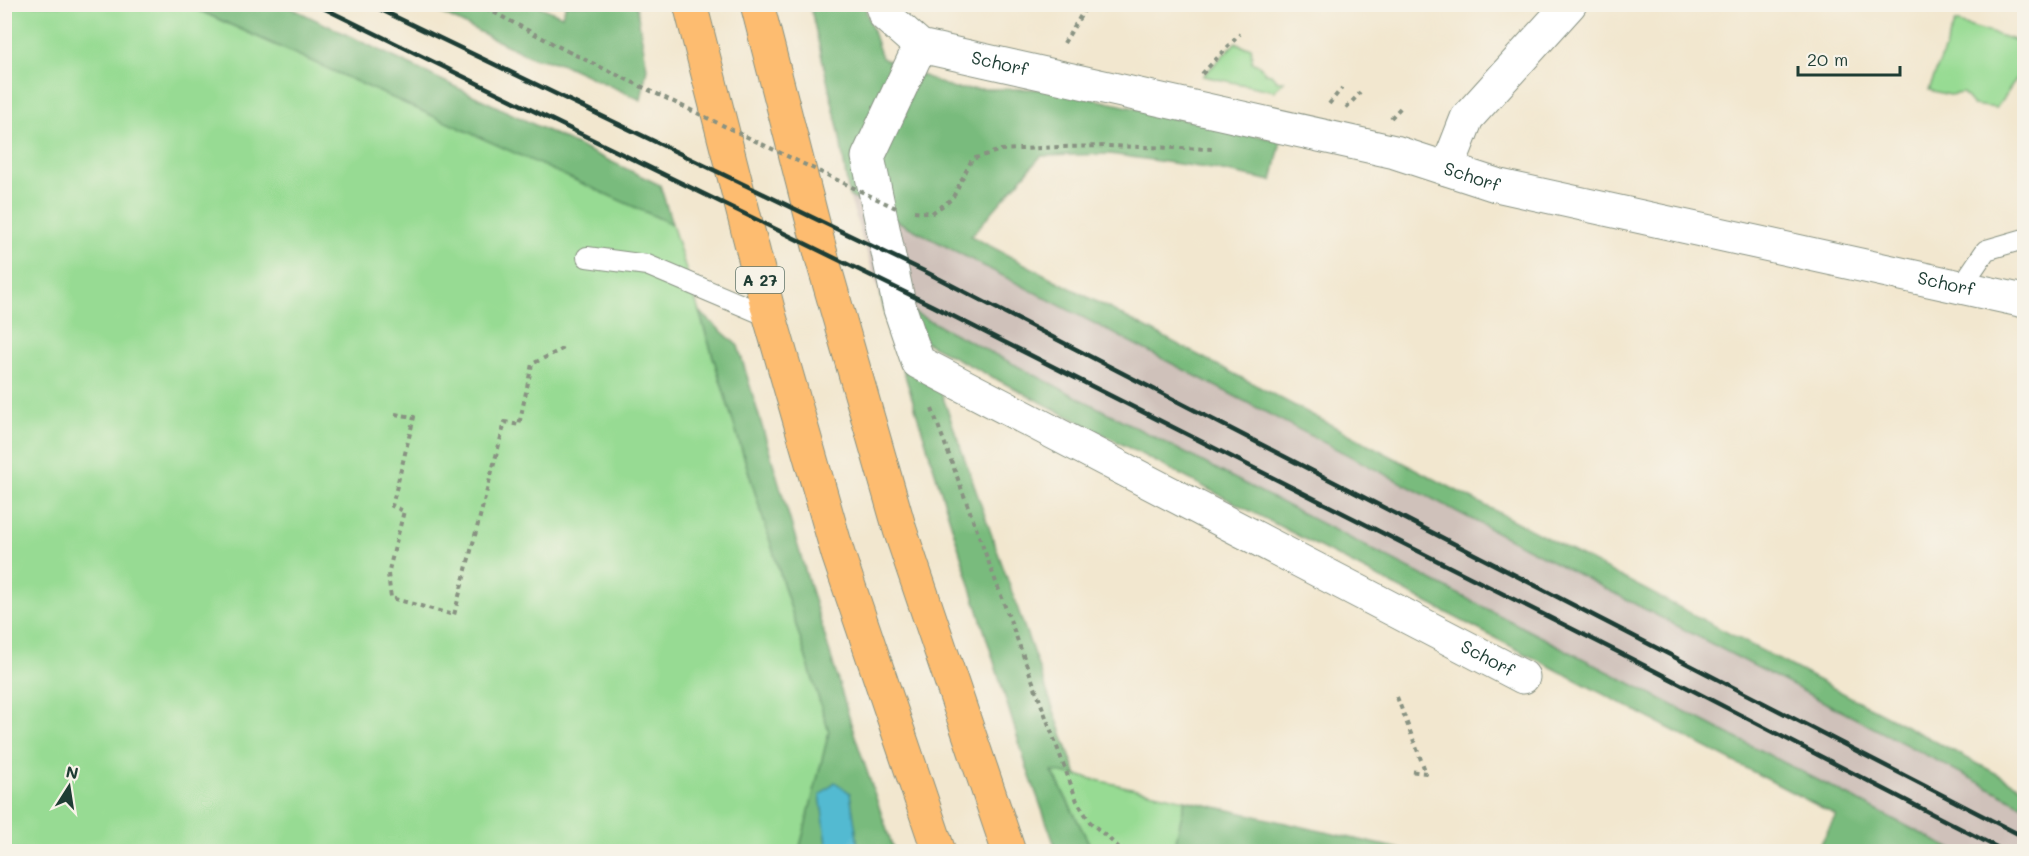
<svg xmlns="http://www.w3.org/2000/svg" width="2029" height="856" viewBox="0 0 2029 856" font-family="Mali,sans-serif">
<style>
.industrial{fill:#cfc1ba}
.green{fill:#97db93;stroke:#5b8c64;stroke-width:1.5}
.forest{fill:#79bb7d;stroke:#4c7c58;stroke-width:1.5}
.water{fill:#53bad1;stroke:#397c82;stroke-width:1.5}
.lines{fill:none;stroke-linecap:round;stroke-linejoin:round}
.service-casing{stroke:#889282;stroke-width:22}
.minor-casing{stroke:#889282;stroke-width:35}
.motorway-casing{stroke:#889282;stroke-width:35}
.path{stroke:#889282;stroke-width:4;stroke-dasharray:4.5 4.5;stroke-linecap:butt}
.service{stroke:#fff;stroke-width:20}
.minor{stroke:#fff;stroke-width:33}
.motorway{stroke:#fdbc70;stroke-width:33}
.rail{stroke:#1f3d34;stroke-width:4.5}
.path-bridge{stroke:#889282;stroke-width:4;stroke-dasharray:4.5 4.5;stroke-linecap:butt}
.labels{text-anchor:middle;stroke-width:6;stroke-linejoin:round;paint-order:stroke}
.shield{fill:#f7f3e8;stroke:#60746a;stroke-width:1.5}
.shield-label{font-size:16px;font-weight:bold;fill:#1f3d34}
.street-label{font-size:18px;fill:#1f3d34;stroke:#f7f3e8}
</style>
<rect width="100%" height="100%" fill="#f7f3e8"/>
<filter id="ink" filterUnits="userSpaceOnUse"><feTurbulence type="fractalNoise" baseFrequency=".0167" numOctaves="2"/><feDisplacementMap in="SourceGraphic" scale="12" xChannelSelector="R" yChannelSelector="G"/><feConvolveMatrix kernelMatrix="1 2 1 2 8 2 1 2 1" color-interpolation-filters="sRGB"/></filter>
<filter id="wash" filterUnits="userSpaceOnUse"><feTurbulence type="fractalNoise" baseFrequency=".008" numOctaves="4" result="noise"/><feDisplacementMap in="SourceGraphic" scale="24" xChannelSelector="R" yChannelSelector="G"/><feGaussianBlur stdDeviation="1.35" result="paint"/><feColorMatrix in="noise" values="0 0 0 0 0 0 0 0 0 0 0 0 0 0 0 0 0 1.4 0 .05"/><feComposite in="paint" operator="in"/></filter>
<g filter="url(#wash)">
<rect width="100%" height="100%" fill="#f2e7cf"/>
<path class="industrial" d="M 849,196 L 2024,806 L 2024,851 L 1955,851 L 880,295 Z"/>
<path class="green" d="M 5,5 L 187,5 L 672,224 L 829,732 L 799,851 L 5,851 Z
M 1955,22 L 2024,43 C 2025,73 2013,85 1996,108 L 1973,105 L 1963,93 L 1949,95 L 1929,90 Z
M 1236,42 L 1244,47 L 1251,47 L 1252,62 L 1260,66 L 1265,73 L 1271,74 L 1277,81 L 1284,81 L 1274,91 L 1203,76 Z
M 1052,770 L 1185,800 L 1176,841 L 1210,851 L 1093,851 Z"/>
<path class="forest" d="M 187,5 L 285,5 L 660,185 L 672,224 Z
M 425,5 L 536,5 L 562,16 L 566,5 L 636,5 L 647,68 L 641,100 L 560,63 L 533,58 Z
M 810,5 L 864,5 L 882,58 L 954,89 L 1049,89 L 1281,141 L 1272,181 L 1213,169 L 1110,154 L 1041,156 L 971,236 L 2024,788 L 2024,806 L 849,196 L 839,132 Z
M 880,295 L 1955,851 L 1817,851 L 1836,815 L 923,341 L 1077,776 L 1052,771 L 1093,851 L 1057,851 L 1027,768 Z
M 699,311 L 738,346 L 852,727 L 894,851 L 799,851 L 829,732 Z
M 1185,800 L 1408,851 L 1210,852 L 1176,841 Z"/>
<path class="water" d="M 835,782 L 850,793 L 859,851 L 828,851 L 820,795 Z"/>
</g>
<g filter="url(#ink)">
<g class="lines">
<defs>
<path id="service" d="M 587,257 L 647,265 L 770,317
M 1961,287 L 1986,250 L 2024,239"/>
<g id="minor">
<path id="s1" d="M 881,4 L 885,15 L 920,46 L 1395,152 L 1496,185 L 2024,301"/>
<path id="s2" d="M 920,46 L 868,157 L 900,309 L 918,362 L 1523,677"/>
<path d="M 1447,169 L 1467,118 L 1570,4"/>
</g>
<path id="motorway" d="M 690,4 L 770,317 L 838,554 L 939,852
M 757,4 L 822,258 L 900,530 L 1009,852"/>
</defs>
<use href="#service" class="service-casing"/>
<use href="#minor" class="minor-casing"/>
<use href="#motorway" class="motorway-casing"/>
<path class="path" d="M 478,4 L 567,51
M 1064,43 L 1088,4
M 1202,74 L 1240,34
M 1329,104 L 1342,88
M 1346,108 L 1360,93
M 1391,118 L 1403,105
M 914,211 L 932,213 L 952,199 L 972,159 L 1001,150 L 1060,147 L 1105,146 L 1215,149
M 932,409 L 1077,801 L 1090,822 L 1124,852
M 395,414 L 414,417 L 392,506 L 404,511 L 388,574 L 391,598 L 454,615 L 505,422 L 519,425 L 532,364 L 564,348
M 2024,484 L 2024,483
M 1397,697 L 1426,773 L 1409,771"/>
<use href="#service" class="service"/>
<use href="#minor" class="minor"/>
<use href="#motorway" class="motorway"/>
<path class="rail" d="M 315,4 L 933,306 L 1624,655 L 2006,852
M 369,4 L 926,272 L 2024,837"/>
<path class="path-bridge" d="M 567,51 L 898,209"/>
</g>
</g>
<g class="labels">
<rect class="shield" x="736" y="267" width="48" height="26" rx="4.5"/>
<g class="shield-label">
<text x="760" y="286">A 27</text>
</g>
<g class="street-label">
<text dy="6" stroke="none"><textPath href="#s1" startOffset="140">Schorf</textPath></text>
<text dy="6" stroke="none"><textPath href="#s1" startOffset="626">Schorf</textPath></text>
<text dy="6" stroke="none"><textPath href="#s1" startOffset="1112">Schorf</textPath></text>
<text dy="6" stroke="none"><textPath href="#s2" startOffset="976">Schorf</textPath></text>
</g>
</g>
<rect width="2029" height="856" fill="none" stroke="#f7f3e8" stroke-width="24"/>
<g transform="translate(69 787) rotate(12)" stroke="#f7f3e8" stroke-width="4.5" paint-order="stroke">
<path d="M0-4.5L10 22L0 15L-10 22Z" fill="#1f3d34"/>
<text y="-9" font-size="16" font-weight="bold" text-anchor="middle" fill="#1f3d34">N</text>
</g>
<path d="M1798 66v9h102v-9" fill="none" stroke="#1f3d34" stroke-width="3"/>
<text x="1807" y="66" font-size="18" fill="#1f3d34" stroke="#f7f3e8" stroke-width="4.5" paint-order="stroke">20 m</text>
</svg>
